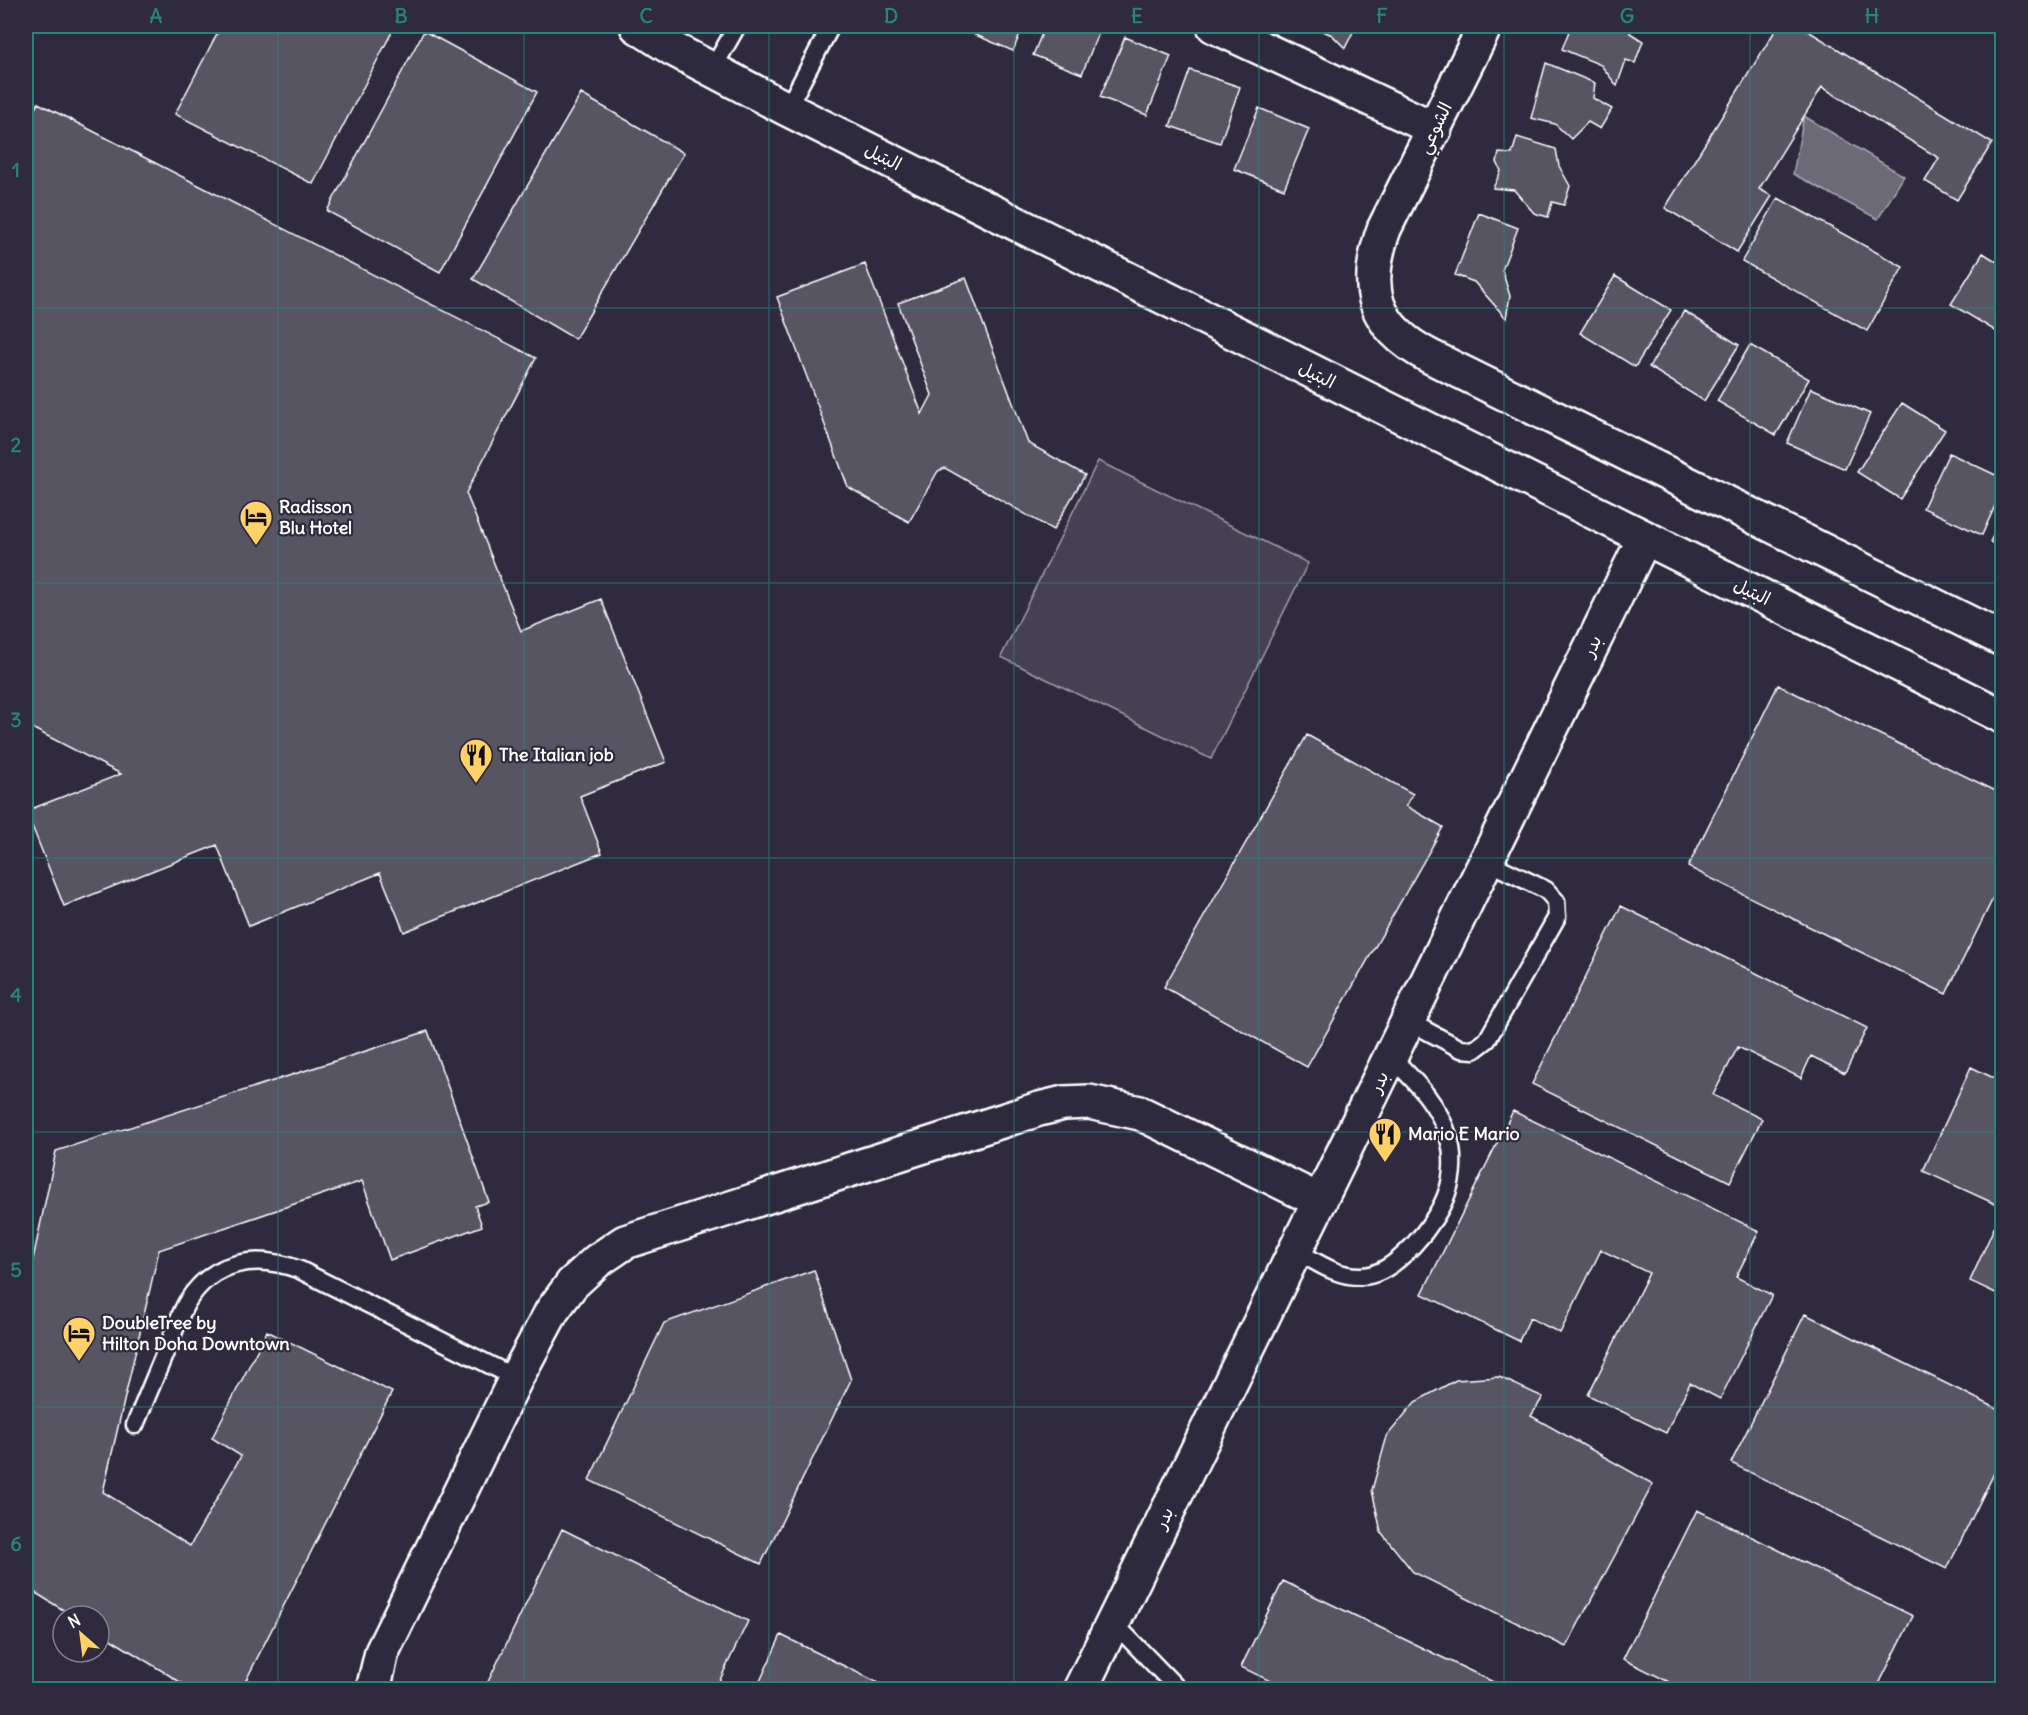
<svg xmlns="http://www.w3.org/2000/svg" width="2028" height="1715" viewBox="0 0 2028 1715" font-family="Delius,'Playpen Sans Arabic',sans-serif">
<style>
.green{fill:#464152;stroke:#a2a0a8;stroke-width:1.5}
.water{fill:#6d6a77;stroke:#a7a6ad;stroke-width:1.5}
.building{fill:#595564;stroke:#fff;stroke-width:1.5}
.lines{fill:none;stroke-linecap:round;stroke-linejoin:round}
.service-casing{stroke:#fff;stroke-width:21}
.minor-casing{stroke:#fff;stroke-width:38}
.service{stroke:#2f2a3d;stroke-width:16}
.minor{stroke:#2f2a3d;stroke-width:33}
.grid{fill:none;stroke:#27847c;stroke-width:1.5;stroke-opacity:0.55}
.labels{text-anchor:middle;stroke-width:4.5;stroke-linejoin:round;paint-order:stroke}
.street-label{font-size:18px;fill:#fff;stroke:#2f2a3d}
.poi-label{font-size:18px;font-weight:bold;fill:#fff;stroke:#2f2a3d;text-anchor:start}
.neatline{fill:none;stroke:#27847c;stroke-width:2}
.grid-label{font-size:20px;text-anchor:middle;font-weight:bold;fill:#27847c}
</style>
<rect width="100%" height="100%" fill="#2f2a3d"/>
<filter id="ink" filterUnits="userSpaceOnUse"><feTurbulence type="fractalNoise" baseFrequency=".0167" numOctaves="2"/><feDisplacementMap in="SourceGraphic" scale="12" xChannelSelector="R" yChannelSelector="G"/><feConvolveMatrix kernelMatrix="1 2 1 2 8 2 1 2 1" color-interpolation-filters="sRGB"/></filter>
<g filter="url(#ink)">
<path class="green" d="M 1098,461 L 1308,563 L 1211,759 L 1001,657 Z"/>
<path class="water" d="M 1804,116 L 1904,176 L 1878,219 L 1793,174 Z"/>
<path class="building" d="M 221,26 L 395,26 L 313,184 L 175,114 Z
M 966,26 L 1023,26 L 1013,51 L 964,30 Z
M 1045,26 L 1101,26 L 1082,74 L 1033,55 Z
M 1312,26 L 1356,26 L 1345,48 L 1332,35 Z
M 1571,26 L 1629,26 L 1630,33 L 1643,41 L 1635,63 L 1626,60 L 1617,86 L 1601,65 L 1562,49 Z
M 1778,26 L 1800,26 L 1992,143 L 1957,200 L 1925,181 L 1939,158 L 1822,87 L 1759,189 L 1772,196 L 1737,252 L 1665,208 Z
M 2001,26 L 2002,26 L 2002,38 L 1997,35 Z
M 424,31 L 537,92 L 440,272 L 327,211 Z
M 1125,37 L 1171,56 L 1147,115 L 1100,97 Z
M 1546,63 L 1595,83 L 1593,98 L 1612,109 L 1600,129 L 1588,122 L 1571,139 L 1555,124 L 1531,118 Z
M 1190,70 L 1240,87 L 1220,143 L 1170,126 Z
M 581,94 L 684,153 L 575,339 L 473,279 Z
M 38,103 L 536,358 L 466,493 L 521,631 L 601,599 L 666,762 L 580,796 L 602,853 L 404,932 L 380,873 L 249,926 L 217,845 L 64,906 L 26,811 L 121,774 L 26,725 L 26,127 Z
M 1259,108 L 1309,129 L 1284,189 L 1234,169 Z
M 1517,137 L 1556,149 L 1559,166 L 1570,186 L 1564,205 L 1552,202 L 1548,217 L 1534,213 L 1514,190 L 1493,188 L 1501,171 L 1497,162 L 1499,153 L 1512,154 Z
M 1778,198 L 1903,267 L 1867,331 L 1742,261 Z
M 1479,213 L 1518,228 L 1502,270 L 1510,296 L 1506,318 L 1474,282 L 1455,275 Z
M 1983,253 L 2002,265 L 2002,335 L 1951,304 Z
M 865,264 L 922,414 L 932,395 L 898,303 L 966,278 L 1028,443 L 1085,475 L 1053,530 L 945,468 L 938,471 L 909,522 L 848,487 L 777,297 Z
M 1615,276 L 1671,310 L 1635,367 L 1580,333 Z
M 1684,311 L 1739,345 L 1704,401 L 1649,367 Z
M 1750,345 L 1809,379 L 1776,435 L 1717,401 Z
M 1811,388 L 1870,414 L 1845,469 L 1787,443 Z
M 1902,403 L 1945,430 L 1900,499 L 1857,472 Z
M 1949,453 L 2002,478 L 2002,490 L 1982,535 L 1923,508 Z
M 2002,518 L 2002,548 L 1990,542 Z
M 1778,685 L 2002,794 L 2002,880 L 1946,994 L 1688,867 Z
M 1307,735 L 1413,794 L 1406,806 L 1443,827 L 1307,1067 L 1164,987 Z
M 1621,906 L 1867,1028 L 1845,1073 L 1811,1056 L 1801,1078 L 1738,1047 L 1713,1095 L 1762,1119 L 1730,1182 L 1532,1084 Z
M 428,1031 L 489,1202 L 475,1206 L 482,1226 L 390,1260 L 362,1181 L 159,1250 L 103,1492 L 190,1546 L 241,1456 L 212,1438 L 267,1331 L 392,1392 L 241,1690 L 193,1690 L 99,1632 L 99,1616 L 73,1616 L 26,1587 L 26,1292 L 56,1151 Z
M 1971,1067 L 2002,1082 L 2002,1207 L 1923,1171 Z
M 1513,1111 L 1759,1231 L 1736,1277 L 1772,1295 L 1720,1399 L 1690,1383 L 1666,1433 L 1588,1395 L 1649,1273 L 1601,1250 L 1560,1333 L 1530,1318 L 1519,1341 L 1422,1294 Z
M 2002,1210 L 2002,1296 L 1970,1281 Z
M 814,1270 L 851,1380 L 761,1564 L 589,1480 L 664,1323 Z
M 1805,1314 L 2002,1411 L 2002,1457 L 1947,1569 L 1731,1463 Z
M 1499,1377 L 1543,1397 L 1531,1416 L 1653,1484 L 1566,1647 L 1413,1572 L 1381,1532 L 1372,1490 L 1387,1436 L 1415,1402 L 1456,1380 Z
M 1697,1510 L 1913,1616 L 1876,1690 L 1685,1690 L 1623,1659 Z
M 562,1529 L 748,1621 L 715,1690 L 484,1690 Z
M 1283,1581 L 1510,1690 L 1289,1690 L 1241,1667 Z
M 781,1635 L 893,1690 L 756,1690 Z"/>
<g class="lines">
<defs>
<path id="service" d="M 712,70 L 737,26
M 787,109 L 831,26
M 1408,1021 L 1461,1049 L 1474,1050 L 1487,1040 L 1557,917 L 1556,901 L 1546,890 L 1486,861
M 1295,1250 C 1317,1262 1336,1277 1362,1276 C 1395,1275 1437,1223 1447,1193 C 1453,1177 1454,1155 1449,1139 C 1439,1104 1416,1082 1391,1057
M 135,1425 C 146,1399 156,1374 167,1348 C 174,1333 179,1316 187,1302 C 214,1259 257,1254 300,1270 L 516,1378
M 1113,1622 L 1179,1690"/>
<path id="minor" d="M 637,26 L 673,49 L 787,109 L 2002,716
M 1214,26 L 1435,129
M 1485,26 L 1384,229 C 1363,288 1372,326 1429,356 L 2002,639
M 373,1690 L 382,1652 L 516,1378 L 552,1311 L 572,1284 L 597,1261 L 625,1242 L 1039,1109 L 1064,1103 L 1089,1102 L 1140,1113 L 1320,1201
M 1080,1690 L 1644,539"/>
</defs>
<use href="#service" class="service-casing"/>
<use href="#minor" class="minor-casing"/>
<use href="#service" class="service"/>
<use href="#minor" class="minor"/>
</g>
</g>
<path class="grid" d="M 278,26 L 278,1690M 524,26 L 524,1690M 769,26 L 769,1690M 1014,26 L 1014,1690M 1259,26 L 1259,1690M 1504,26 L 1504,1690M 1750,26 L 1750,1690M 26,308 L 2002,308M 26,583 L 2002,583M 26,858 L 2002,858M 26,1132 L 2002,1132M 26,1407 L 2002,1407"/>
<defs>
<symbol id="hotel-pin" viewBox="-11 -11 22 30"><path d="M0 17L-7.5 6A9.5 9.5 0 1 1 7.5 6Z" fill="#ffd166" stroke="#2f2a3d"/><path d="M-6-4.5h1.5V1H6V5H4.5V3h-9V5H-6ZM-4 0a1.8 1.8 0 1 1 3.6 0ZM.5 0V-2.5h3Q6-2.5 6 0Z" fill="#111"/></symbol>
<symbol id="restaurant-pin" viewBox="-11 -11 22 30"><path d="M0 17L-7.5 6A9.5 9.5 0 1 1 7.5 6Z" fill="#ffd166" stroke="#2f2a3d"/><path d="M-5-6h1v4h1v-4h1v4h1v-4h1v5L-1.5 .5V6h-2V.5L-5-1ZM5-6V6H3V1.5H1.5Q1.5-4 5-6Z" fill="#111"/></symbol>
</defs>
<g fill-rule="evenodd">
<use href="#hotel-pin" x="237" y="498" width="38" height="52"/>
<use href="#restaurant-pin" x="457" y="736" width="38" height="52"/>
<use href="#restaurant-pin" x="1366" y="1115" width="38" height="52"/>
<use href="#hotel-pin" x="60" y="1314" width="38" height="52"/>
</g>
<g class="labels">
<g class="street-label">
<text transform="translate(1435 128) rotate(-64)" y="6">الشوعي</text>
<text transform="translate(883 157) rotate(27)" y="6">البتيل</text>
<text transform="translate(1317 375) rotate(27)" y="6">البتيل</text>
<text transform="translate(1752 592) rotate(26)" y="6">البتيل</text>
<text transform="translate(1592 646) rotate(-64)" y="6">بدر</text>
<text transform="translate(1379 1082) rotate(-64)" y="6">بدر</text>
<text transform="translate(1164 1518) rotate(-64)" y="6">بدر</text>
</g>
<g class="poi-label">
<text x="279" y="513">Radisson<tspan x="279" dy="21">Blu Hotel</tspan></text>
<text x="499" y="761">The Italian job</text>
<text x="1408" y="1140">Mario E Mario</text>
<text x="102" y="1329">DoubleTree by<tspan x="102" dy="21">Hilton Doha Downtown</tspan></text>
</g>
</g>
<rect width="2028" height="1715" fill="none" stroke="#2f2a3d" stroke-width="66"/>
<g transform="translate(81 1634) rotate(332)"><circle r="28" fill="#2f2a3d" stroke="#827f8b" stroke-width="1.5"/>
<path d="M0-4.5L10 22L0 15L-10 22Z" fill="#ffd166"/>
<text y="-9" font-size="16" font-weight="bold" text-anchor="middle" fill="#ffffff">N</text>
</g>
<rect x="33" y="33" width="1962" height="1649" class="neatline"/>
<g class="grid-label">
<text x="156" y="23">A</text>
<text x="401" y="23">B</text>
<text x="646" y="23">C</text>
<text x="891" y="23">D</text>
<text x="1137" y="23">E</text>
<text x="1382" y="23">F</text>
<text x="1627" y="23">G</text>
<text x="1872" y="23">H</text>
<text x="16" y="177">1</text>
<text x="16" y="452">2</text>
<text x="16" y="727">3</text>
<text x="16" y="1002">4</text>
<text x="16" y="1277">5</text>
<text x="16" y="1551">6</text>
</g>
</svg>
